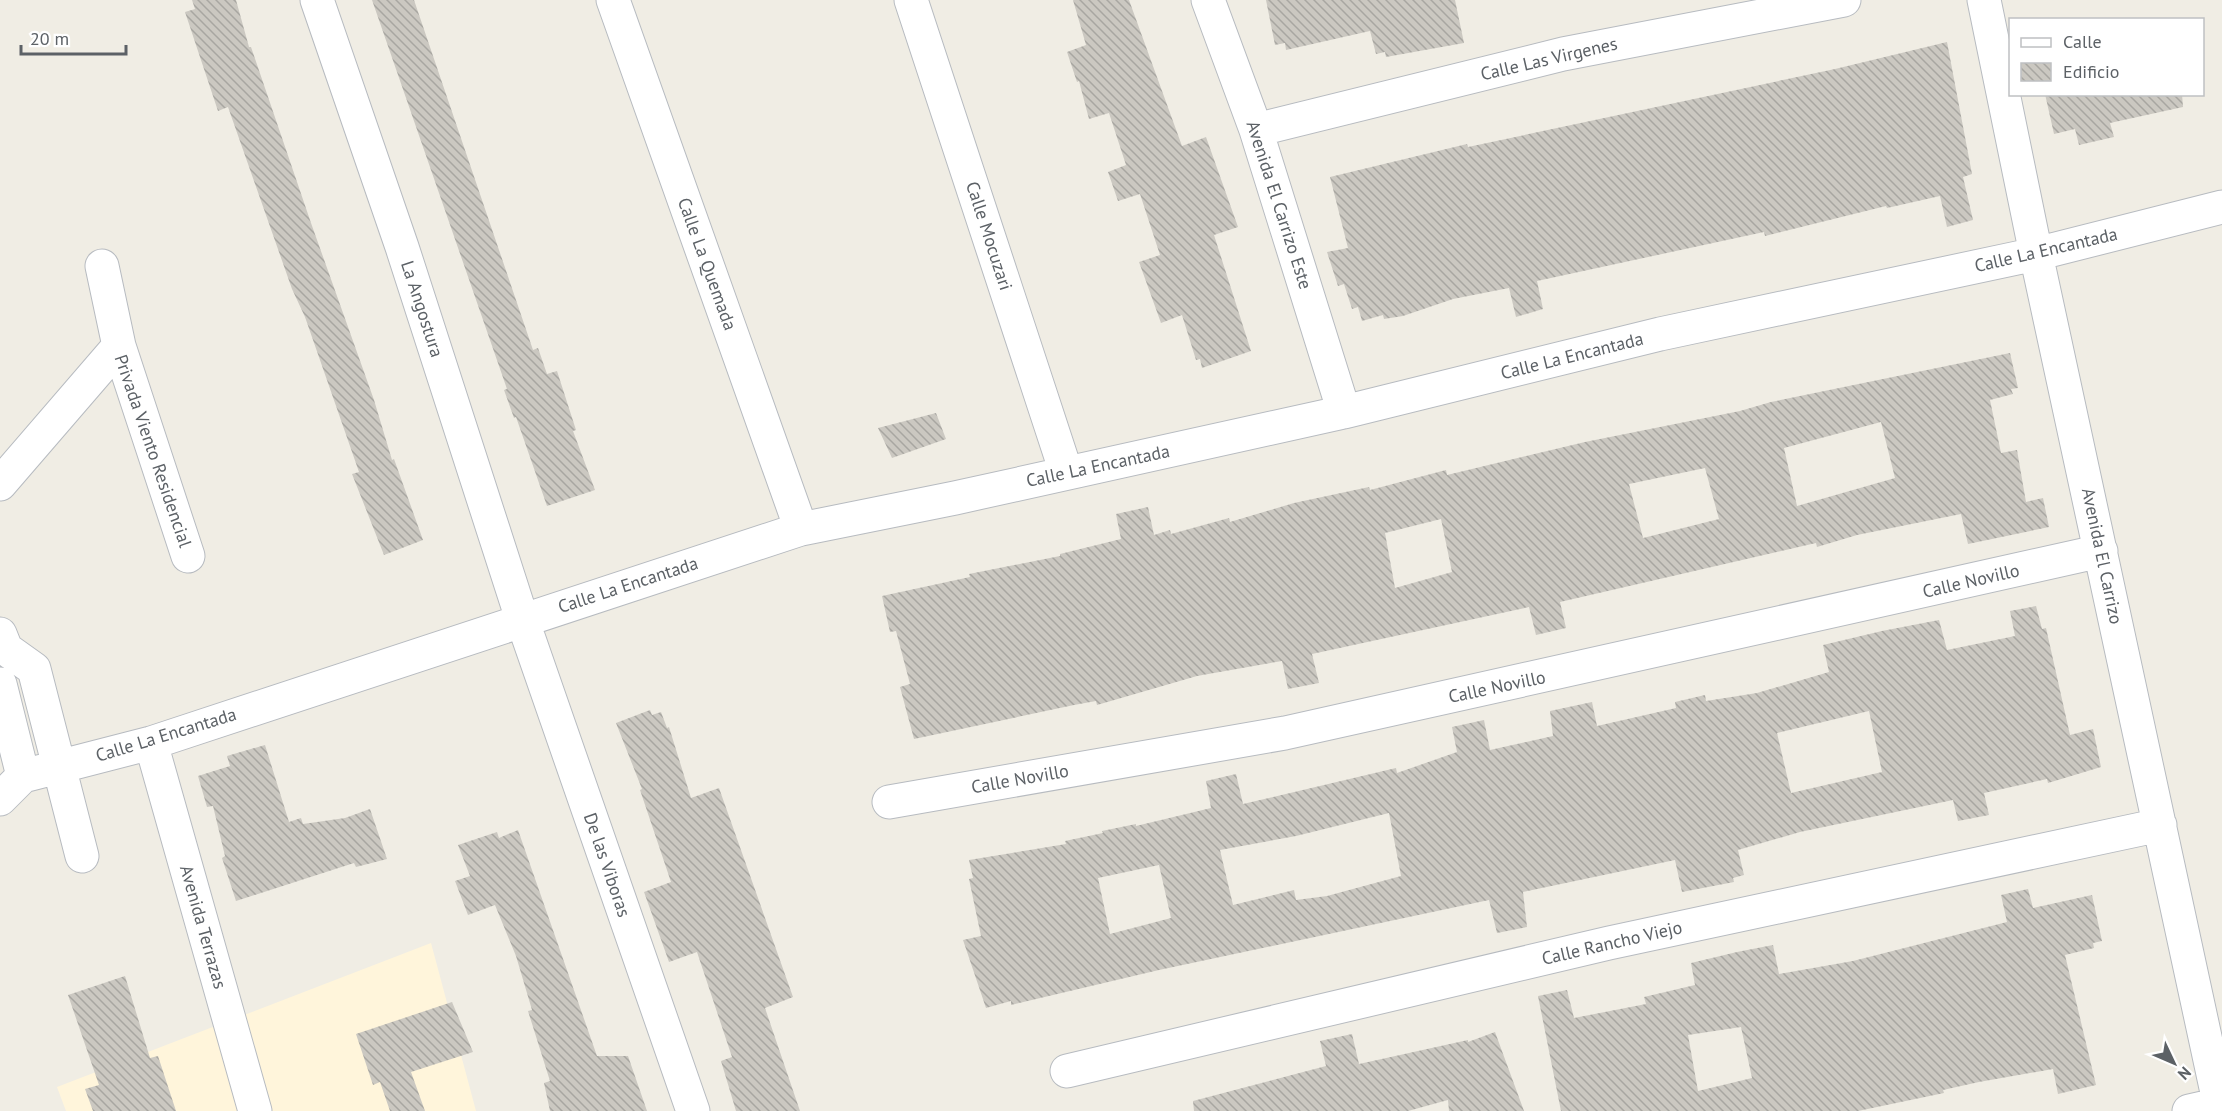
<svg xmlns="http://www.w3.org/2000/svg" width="2222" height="1111" viewBox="0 0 2222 1111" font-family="'PT Sans',sans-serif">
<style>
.commercial{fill:#fff5db}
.building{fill:url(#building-back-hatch);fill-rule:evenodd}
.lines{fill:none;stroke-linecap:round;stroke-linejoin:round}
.minor-casing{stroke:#b7bbc0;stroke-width:35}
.minor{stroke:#fff;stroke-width:33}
.labels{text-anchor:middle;stroke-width:4.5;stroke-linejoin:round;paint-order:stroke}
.street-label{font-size:18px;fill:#5c6166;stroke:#fff}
</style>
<defs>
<pattern id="building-back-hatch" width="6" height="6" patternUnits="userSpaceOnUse" patternTransform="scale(1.5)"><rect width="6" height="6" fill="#cbc8c1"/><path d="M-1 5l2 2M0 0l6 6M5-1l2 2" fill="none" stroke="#a8a6a1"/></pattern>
</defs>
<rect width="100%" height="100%" fill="#f0ede4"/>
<path class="commercial" d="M 431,943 L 476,1111 L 66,1111 L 57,1087 Z"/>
<path class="building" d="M 192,0 L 236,0 L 249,47 L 251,47 L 311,223 L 374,400 L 392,460 L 394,459 L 423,540 L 384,555 L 352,474 L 359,472 L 305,317 L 292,289 L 228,107 L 218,111 L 185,12 L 195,9 Z
M 372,0 L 414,0 L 533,350 L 538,348 L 547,374 L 557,371 L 576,430 L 573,431 L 595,490 L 547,506 L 516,417 L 514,418 L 504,390 L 507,389 Z
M 1073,0 L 1129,0 L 1182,146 L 1206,137 L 1238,227 L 1214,235 L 1251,351 L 1202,368 L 1200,359 L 1196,360 L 1182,315 L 1161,323 L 1139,262 L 1160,255 L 1140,194 L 1118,201 L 1108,172 L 1126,165 L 1109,113 L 1089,119 L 1079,81 L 1077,82 L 1067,52 L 1086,45 Z
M 1266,0 L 1455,0 L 1464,43 L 1386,57 L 1385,52 L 1376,54 L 1370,31 L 1286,50 L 1285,43 L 1275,45 Z
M 1947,42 L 1972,174 L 1963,177 L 1973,220 L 1947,227 L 1940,196 L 1887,208 L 1886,206 L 1765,236 L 1764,232 L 1537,281 L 1543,309 L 1516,317 L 1509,288 L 1453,299 L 1403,316 L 1384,319 L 1383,315 L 1362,321 L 1358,307 L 1352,309 L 1344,284 L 1338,286 L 1327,252 L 1348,248 L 1330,177 L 1467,144 L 1468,147 L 1835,69 Z
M 2045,94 L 2182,94 L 2183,107 L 2110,123 L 2114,137 L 2079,145 L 2075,129 L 2054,134 Z
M 2010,353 L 2018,388 L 2011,389 L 2013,394 L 1990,400 L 2001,453 L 2017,450 L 2026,502 L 2043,498 L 2049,527 L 1968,544 L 1961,514 L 1857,535 L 1817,547 L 1816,543 L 1560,602 L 1566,628 L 1536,635 L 1529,607 L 1312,654 L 1319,683 L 1288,689 L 1282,661 L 1197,676 L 1097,705 L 1096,701 L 1074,705 L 914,739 L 900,687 L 910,684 L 896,631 L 890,632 L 882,596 L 970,577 L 969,574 L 1060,556 L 1060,554 L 1121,539 L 1116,514 L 1148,507 L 1154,535 L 1170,530 L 1171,534 L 1229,518 L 1230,522 L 1294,503 L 1369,487 L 1370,490 L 1446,470 L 1447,475 L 1585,442 L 1740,411 L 1771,402 ZM 1881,422 L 1895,478 L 1797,506 L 1784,448 ZM 1705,468 L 1719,519 L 1643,538 L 1629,484 ZM 1441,519 L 1452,572 L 1395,588 L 1385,533 Z
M 936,413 L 946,439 L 892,458 L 878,428 Z
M 2036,606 L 2042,629 L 2046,628 L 2070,735 L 2093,729 L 2101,767 L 2048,783 L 2047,779 L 1984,793 L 1989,815 L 1958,821 L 1953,800 L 1800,832 L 1738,850 L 1744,875 L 1733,878 L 1734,882 L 1682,892 L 1675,860 L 1523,892 L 1527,927 L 1497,933 L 1489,900 L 1159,970 L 1011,1005 L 1011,1001 L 986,1008 L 963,940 L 981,936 L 969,879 L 973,878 L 969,860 L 1066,844 L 1065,841 L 1103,833 L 1102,831 L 1136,824 L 1136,826 L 1211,808 L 1206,781 L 1236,774 L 1243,804 L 1396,768 L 1397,773 L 1457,752 L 1452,727 L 1484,720 L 1490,750 L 1553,736 L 1550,711 L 1592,702 L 1597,726 L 1676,708 L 1675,702 L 1705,695 L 1706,701 L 1757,693 L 1829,672 L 1823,645 L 1882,631 L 1939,620 L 1947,650 L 2015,636 L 2010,611 ZM 1869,711 L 1882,772 L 1791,793 L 1777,733 ZM 1389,813 L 1401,876 L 1327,896 L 1296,900 L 1294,890 L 1233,905 L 1220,850 L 1296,836 ZM 1159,865 L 1171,918 L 1110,934 L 1098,878 Z
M 650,710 L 652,715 L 661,712 L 667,728 L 669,727 L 691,798 L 719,788 L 793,997 L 765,1008 L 800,1111 L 736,1111 L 721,1061 L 732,1057 L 697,952 L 669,962 L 644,892 L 671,882 L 640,790 L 642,789 L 616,723 Z
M 265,745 L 289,822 L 301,818 L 303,824 L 345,818 L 370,809 L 387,859 L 356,867 L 354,863 L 236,901 L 222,858 L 225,856 L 213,806 L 207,807 L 198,776 L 230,766 L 227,756 Z
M 518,830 L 597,1056 L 628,1056 L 647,1111 L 550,1111 L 544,1083 L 550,1081 L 528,1011 L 532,1010 L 516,956 L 495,905 L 468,915 L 455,881 L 470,876 L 458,845 L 497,832 L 499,838 Z
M 2028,889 L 2033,908 L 2092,895 L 2102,941 L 2093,943 L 2094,948 L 2065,955 L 2096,1085 L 2058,1094 L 2053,1069 L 1979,1082 L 1943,1090 L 1944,1093 L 1858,1111 L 1561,1111 L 1538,996 L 1567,990 L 1574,1018 L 1646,1004 L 1644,997 L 1695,985 L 1691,963 L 1737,952 L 1773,945 L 1779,974 L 1853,961 L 2007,922 L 2001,895 ZM 1741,1027 L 1752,1078 L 1698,1091 L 1688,1035 Z
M 125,976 L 150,1058 L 158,1056 L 176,1111 L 93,1111 L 85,1089 L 99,1085 L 68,995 Z
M 452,1002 L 473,1052 L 411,1072 L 425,1111 L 390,1111 L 380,1082 L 373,1085 L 356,1034 Z
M 1495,1032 L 1524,1111 L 1449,1111 L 1448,1100 L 1408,1111 L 1194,1111 L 1193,1101 L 1326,1066 L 1320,1041 L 1352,1034 L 1359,1064 L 1468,1040 L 1468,1042 Z"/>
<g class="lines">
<defs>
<path id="minor" d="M 317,0 L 402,247 L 522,619 L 693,1111
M 613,0 L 801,529
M 911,0 L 1066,472
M 1208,0 L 1256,130 L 1344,412
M 1984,0 L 2036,254 L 2221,1111
M 1256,130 L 1563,54 L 1844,0
M 102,266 L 119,346 L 188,556
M 0,484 L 119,346
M 0,634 L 6,649 L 34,669 L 82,856
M 0,684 L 23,776
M 151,743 L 255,1111
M 0,799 L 23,776 L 151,743 L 801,529 L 955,498 L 1344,412 L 1660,334 L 2036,254 L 2222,207
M 889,802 L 1285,733 L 2101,551
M 1067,1071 L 1609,943 L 2160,825
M 2189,1111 L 2220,1104"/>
</defs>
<use href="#minor" class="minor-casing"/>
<use href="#minor" class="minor"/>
</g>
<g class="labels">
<g class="street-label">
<text transform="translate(1549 59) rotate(-13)" y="6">Calle Las Virgenes</text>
<text transform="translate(1279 205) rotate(72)" y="6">Avenida El Carrizo Este</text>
<text transform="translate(989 236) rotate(72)" y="6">Calle Mocuzari</text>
<text transform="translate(2046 250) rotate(-13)" y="6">Calle La Encantada</text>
<text transform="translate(707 264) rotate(70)" y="6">Calle La Quemada</text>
<text transform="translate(422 309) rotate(72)" y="6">La Angostura</text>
<text transform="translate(1572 356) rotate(-14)" y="6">Calle La Encantada</text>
<text transform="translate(153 451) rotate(71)" y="6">Privada Viento Residencial</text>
<text transform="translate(1098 466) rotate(-12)" y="6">Calle La Encantada</text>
<text transform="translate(2102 556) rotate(78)" y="6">Avenida El Carrizo</text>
<text transform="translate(1971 581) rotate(-13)" y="6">Calle Novillo</text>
<text transform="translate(628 585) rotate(-18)" y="6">Calle La Encantada</text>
<text transform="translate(1497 687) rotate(-12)" y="6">Calle Novillo</text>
<text transform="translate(166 735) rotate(-17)" y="6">Calle La Encantada</text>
<text transform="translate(1020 779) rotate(-10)" y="6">Calle Novillo</text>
<text transform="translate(607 865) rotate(71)" y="6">De las Viboras</text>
<text transform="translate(203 927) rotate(74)" y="6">Avenida Terrazas</text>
<text transform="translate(1612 943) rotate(-13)" y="6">Calle Rancho Viejo</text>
</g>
</g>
<rect x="2009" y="18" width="195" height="78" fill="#ffffff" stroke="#bec0c2" stroke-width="1.5"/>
<rect x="2021" y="38" width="30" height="9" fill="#ffffff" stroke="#bec0c2" stroke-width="1.5"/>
<text x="2063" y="48" font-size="18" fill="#5c6166">Calle</text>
<rect x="2021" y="63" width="30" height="18" fill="url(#building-back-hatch)" stroke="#bec0c2" stroke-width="1.5"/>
<text x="2063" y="78" font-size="18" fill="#5c6166">Edificio</text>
<g transform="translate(2174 1063) rotate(134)" stroke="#ffffff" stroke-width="4.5" paint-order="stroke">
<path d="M0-4.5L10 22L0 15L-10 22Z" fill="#5c6166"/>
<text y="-9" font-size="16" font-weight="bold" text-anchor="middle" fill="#5c6166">N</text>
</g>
<path d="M21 45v9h105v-9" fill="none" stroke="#5c6166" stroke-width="3"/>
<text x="30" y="45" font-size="18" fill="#5c6166" stroke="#ffffff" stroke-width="4.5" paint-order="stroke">20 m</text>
</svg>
